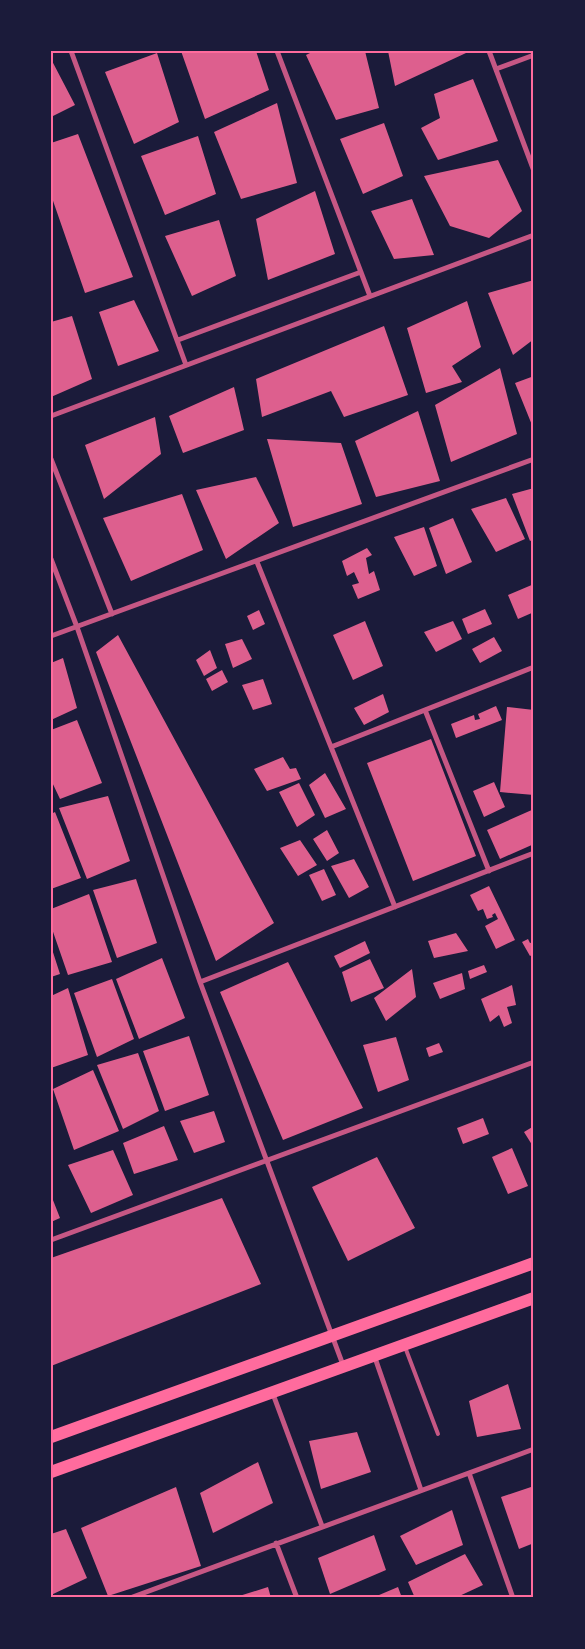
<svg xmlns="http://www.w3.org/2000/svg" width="585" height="1649" viewBox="0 0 585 1649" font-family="'Open Sans',sans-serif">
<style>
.building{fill:#dd5f8e}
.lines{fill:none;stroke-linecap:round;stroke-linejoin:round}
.service{stroke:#c65784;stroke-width:4}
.minor{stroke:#c65784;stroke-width:5}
.primary{stroke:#ff6b9d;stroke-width:12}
.neatline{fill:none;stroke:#ff6b9d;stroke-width:2}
</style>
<rect width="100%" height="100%" fill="#1b1b3a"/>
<path class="building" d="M 181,51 L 256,51 L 269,90 L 205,119 Z
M 314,51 L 365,51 L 379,108 L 336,120 L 306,55 Z
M 388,51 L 465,51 L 466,53 L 395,86 Z
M 157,53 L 179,122 L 134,144 L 105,72 Z
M 51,59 L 75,105 L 51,117 Z
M 473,79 L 498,141 L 438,160 L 421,128 L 440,118 L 434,94 Z
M 277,103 L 297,183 L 241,199 L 214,132 Z
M 384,123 L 403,176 L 363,194 L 340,139 Z
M 78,134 L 133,277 L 85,293 L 51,195 L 51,143 Z
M 198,136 L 216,194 L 165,215 L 141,156 Z
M 498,160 L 522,211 L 489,238 L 450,226 L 424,176 Z
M 315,191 L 335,254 L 268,280 L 256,219 Z
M 412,199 L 434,255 L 394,259 L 371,211 Z
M 219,220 L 236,276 L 192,296 L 165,236 Z
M 534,280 L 534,339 L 513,355 L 488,293 Z
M 134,300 L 159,351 L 118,366 L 99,312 Z
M 467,301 L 481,347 L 452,366 L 462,382 L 426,393 L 407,328 Z
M 72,316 L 92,379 L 51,397 L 51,322 Z
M 384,326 L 408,395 L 344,417 L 331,391 L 262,417 L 256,379 Z
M 500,368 L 517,434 L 451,462 L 435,405 Z
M 534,376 L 534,430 L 515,383 Z
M 234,387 L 244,430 L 183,453 L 169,416 Z
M 418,411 L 440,481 L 376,497 L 355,441 Z
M 155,417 L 161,454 L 104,499 L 85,445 Z
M 267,439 L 341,443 L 362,504 L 293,527 Z
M 256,477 L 279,523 L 226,559 L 196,490 Z
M 534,488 L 534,539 L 530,541 L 512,494 Z
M 182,494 L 203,550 L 131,581 L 103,518 Z
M 506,498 L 525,539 L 496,552 L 471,509 Z
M 453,518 L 472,562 L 446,574 L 429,528 Z
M 424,527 L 437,566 L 414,576 L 394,537 Z
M 367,548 L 372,555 L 366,558 L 369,574 L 374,571 L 380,590 L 358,599 L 352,585 L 359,583 L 354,572 L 347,576 L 342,561 Z
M 534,584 L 534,612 L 518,619 L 508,595 Z
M 485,609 L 492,624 L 468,634 L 462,619 Z
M 259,610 L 265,624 L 253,630 L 247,616 Z
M 365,621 L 383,666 L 353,680 L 333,635 Z
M 453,621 L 462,639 L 436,652 L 424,632 Z
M 118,635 L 274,923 L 216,961 L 96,652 Z
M 494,637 L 502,651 L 480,663 L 472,649 Z
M 242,639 L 252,659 L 233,668 L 225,644 Z
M 210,650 L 217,668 L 204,676 L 196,660 Z
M 63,658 L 77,708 L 51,720 L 51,663 Z
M 222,670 L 228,682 L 212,691 L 206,679 Z
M 263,679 L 272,704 L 253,710 L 242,685 Z
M 383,694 L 389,712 L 364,725 L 354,708 Z
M 496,706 L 502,720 L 456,738 L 451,724 L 474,715 L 475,720 L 480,719 L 478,714 Z
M 507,707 L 534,710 L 534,795 L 500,792 Z
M 77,720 L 102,783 L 60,799 L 51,780 L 51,730 Z
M 431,739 L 476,856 L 413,881 L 367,763 Z
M 283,757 L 290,769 L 296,768 L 301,779 L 267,791 L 254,769 Z
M 325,773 L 346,809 L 325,818 L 309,785 Z
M 494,782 L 505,807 L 484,817 L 473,791 Z
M 299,783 L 315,815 L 297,827 L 279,792 Z
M 108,796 L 130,861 L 87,879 L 59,808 Z
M 534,809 L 534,844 L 500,859 L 487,830 Z
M 55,812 L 81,878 L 51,889 L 51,814 Z
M 327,830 L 339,853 L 327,861 L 313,839 Z
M 300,840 L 317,865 L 298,876 L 280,848 Z
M 354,859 L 369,887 L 349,898 L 331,866 Z
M 324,869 L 336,895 L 322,901 L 309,875 Z
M 136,879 L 157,943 L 117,958 L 93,890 Z
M 489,886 L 515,940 L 496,949 L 485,926 L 498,919 L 495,913 L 492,915 L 493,917 L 487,919 L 483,909 L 478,911 L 470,895 Z
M 89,894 L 112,962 L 68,975 L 51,926 L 51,909 Z
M 456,933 L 468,951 L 434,958 L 428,941 Z
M 528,939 L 530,943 L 534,942 L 534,954 L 530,956 L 522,942 Z
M 365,941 L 370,953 L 340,968 L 334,956 Z
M 51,946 L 60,974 L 51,977 Z
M 162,958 L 185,1018 L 139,1039 L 116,979 Z
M 370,959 L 384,988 L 351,1002 L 342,972 Z
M 288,962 L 363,1108 L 283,1140 L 220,992 Z
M 484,965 L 487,972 L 470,979 L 468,971 Z
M 412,969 L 416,997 L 386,1021 L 374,998 Z
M 462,973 L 465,989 L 440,999 L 433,983 Z
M 112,979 L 134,1039 L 97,1057 L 74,993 Z
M 512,985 L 516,1005 L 507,1007 L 512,1023 L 504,1027 L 499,1015 L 490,1022 L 481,999 Z
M 68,988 L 88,1055 L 51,1068 L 51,996 Z
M 189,1036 L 209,1095 L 165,1111 L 143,1051 Z
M 396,1037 L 409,1080 L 378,1092 L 363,1045 Z
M 439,1043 L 443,1052 L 429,1057 L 426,1048 Z
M 138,1053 L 159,1111 L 123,1129 L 97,1065 Z
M 93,1070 L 119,1131 L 74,1150 L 53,1089 Z
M 214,1111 L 225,1142 L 194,1153 L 180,1121 Z
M 483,1118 L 489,1134 L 463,1144 L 457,1128 Z
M 164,1126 L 178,1160 L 134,1174 L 123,1143 Z
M 534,1126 L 534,1148 L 524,1132 Z
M 512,1148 L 528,1186 L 508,1194 L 492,1157 Z
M 113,1150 L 133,1195 L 91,1213 L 68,1165 Z
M 377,1157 L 415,1228 L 348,1261 L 312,1187 Z
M 51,1195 L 60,1218 L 51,1222 Z
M 222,1198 L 261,1284 L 51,1366 L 51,1258 Z
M 508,1384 L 521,1429 L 477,1437 L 469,1401 Z
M 357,1432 L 371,1472 L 321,1489 L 309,1441 Z
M 258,1462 L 273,1503 L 213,1533 L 200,1493 Z
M 534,1486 L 534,1543 L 519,1549 L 501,1497 Z
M 176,1487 L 201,1566 L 108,1596 L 81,1528 Z
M 452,1510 L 463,1545 L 416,1565 L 400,1536 Z
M 66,1529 L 87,1578 L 51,1595 L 51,1534 Z
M 374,1535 L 386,1570 L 330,1594 L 318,1558 Z
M 465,1554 L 483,1585 L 455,1598 L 415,1598 L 408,1582 Z
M 268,1587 L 271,1598 L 236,1598 L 236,1597 Z
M 398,1587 L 402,1598 L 372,1598 Z"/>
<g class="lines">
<path class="service" d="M 405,1347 L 438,1434"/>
<path class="minor" d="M 71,51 L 186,365
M 277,51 L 370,296
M 489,51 L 534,171
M 496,69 L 534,55
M 178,340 L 361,272
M 51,416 L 534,235
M 51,459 L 112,614
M 51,559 L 77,627 L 200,982 L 343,1365
M 257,562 L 395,907
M 51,636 L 534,459
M 425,710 L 489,871
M 331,747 L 534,667
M 200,982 L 534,853
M 51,1240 L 534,1062
M 374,1355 L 421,1490
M 273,1394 L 322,1526
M 469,1473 L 513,1598
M 276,1543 L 297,1598
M 130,1598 L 534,1449"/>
<path class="primary" d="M 51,1437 L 534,1263
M 51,1472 L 534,1298"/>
</g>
<rect width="585" height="1649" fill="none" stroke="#1b1b3a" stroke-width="105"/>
<rect x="52" y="52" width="480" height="1544" class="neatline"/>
</svg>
